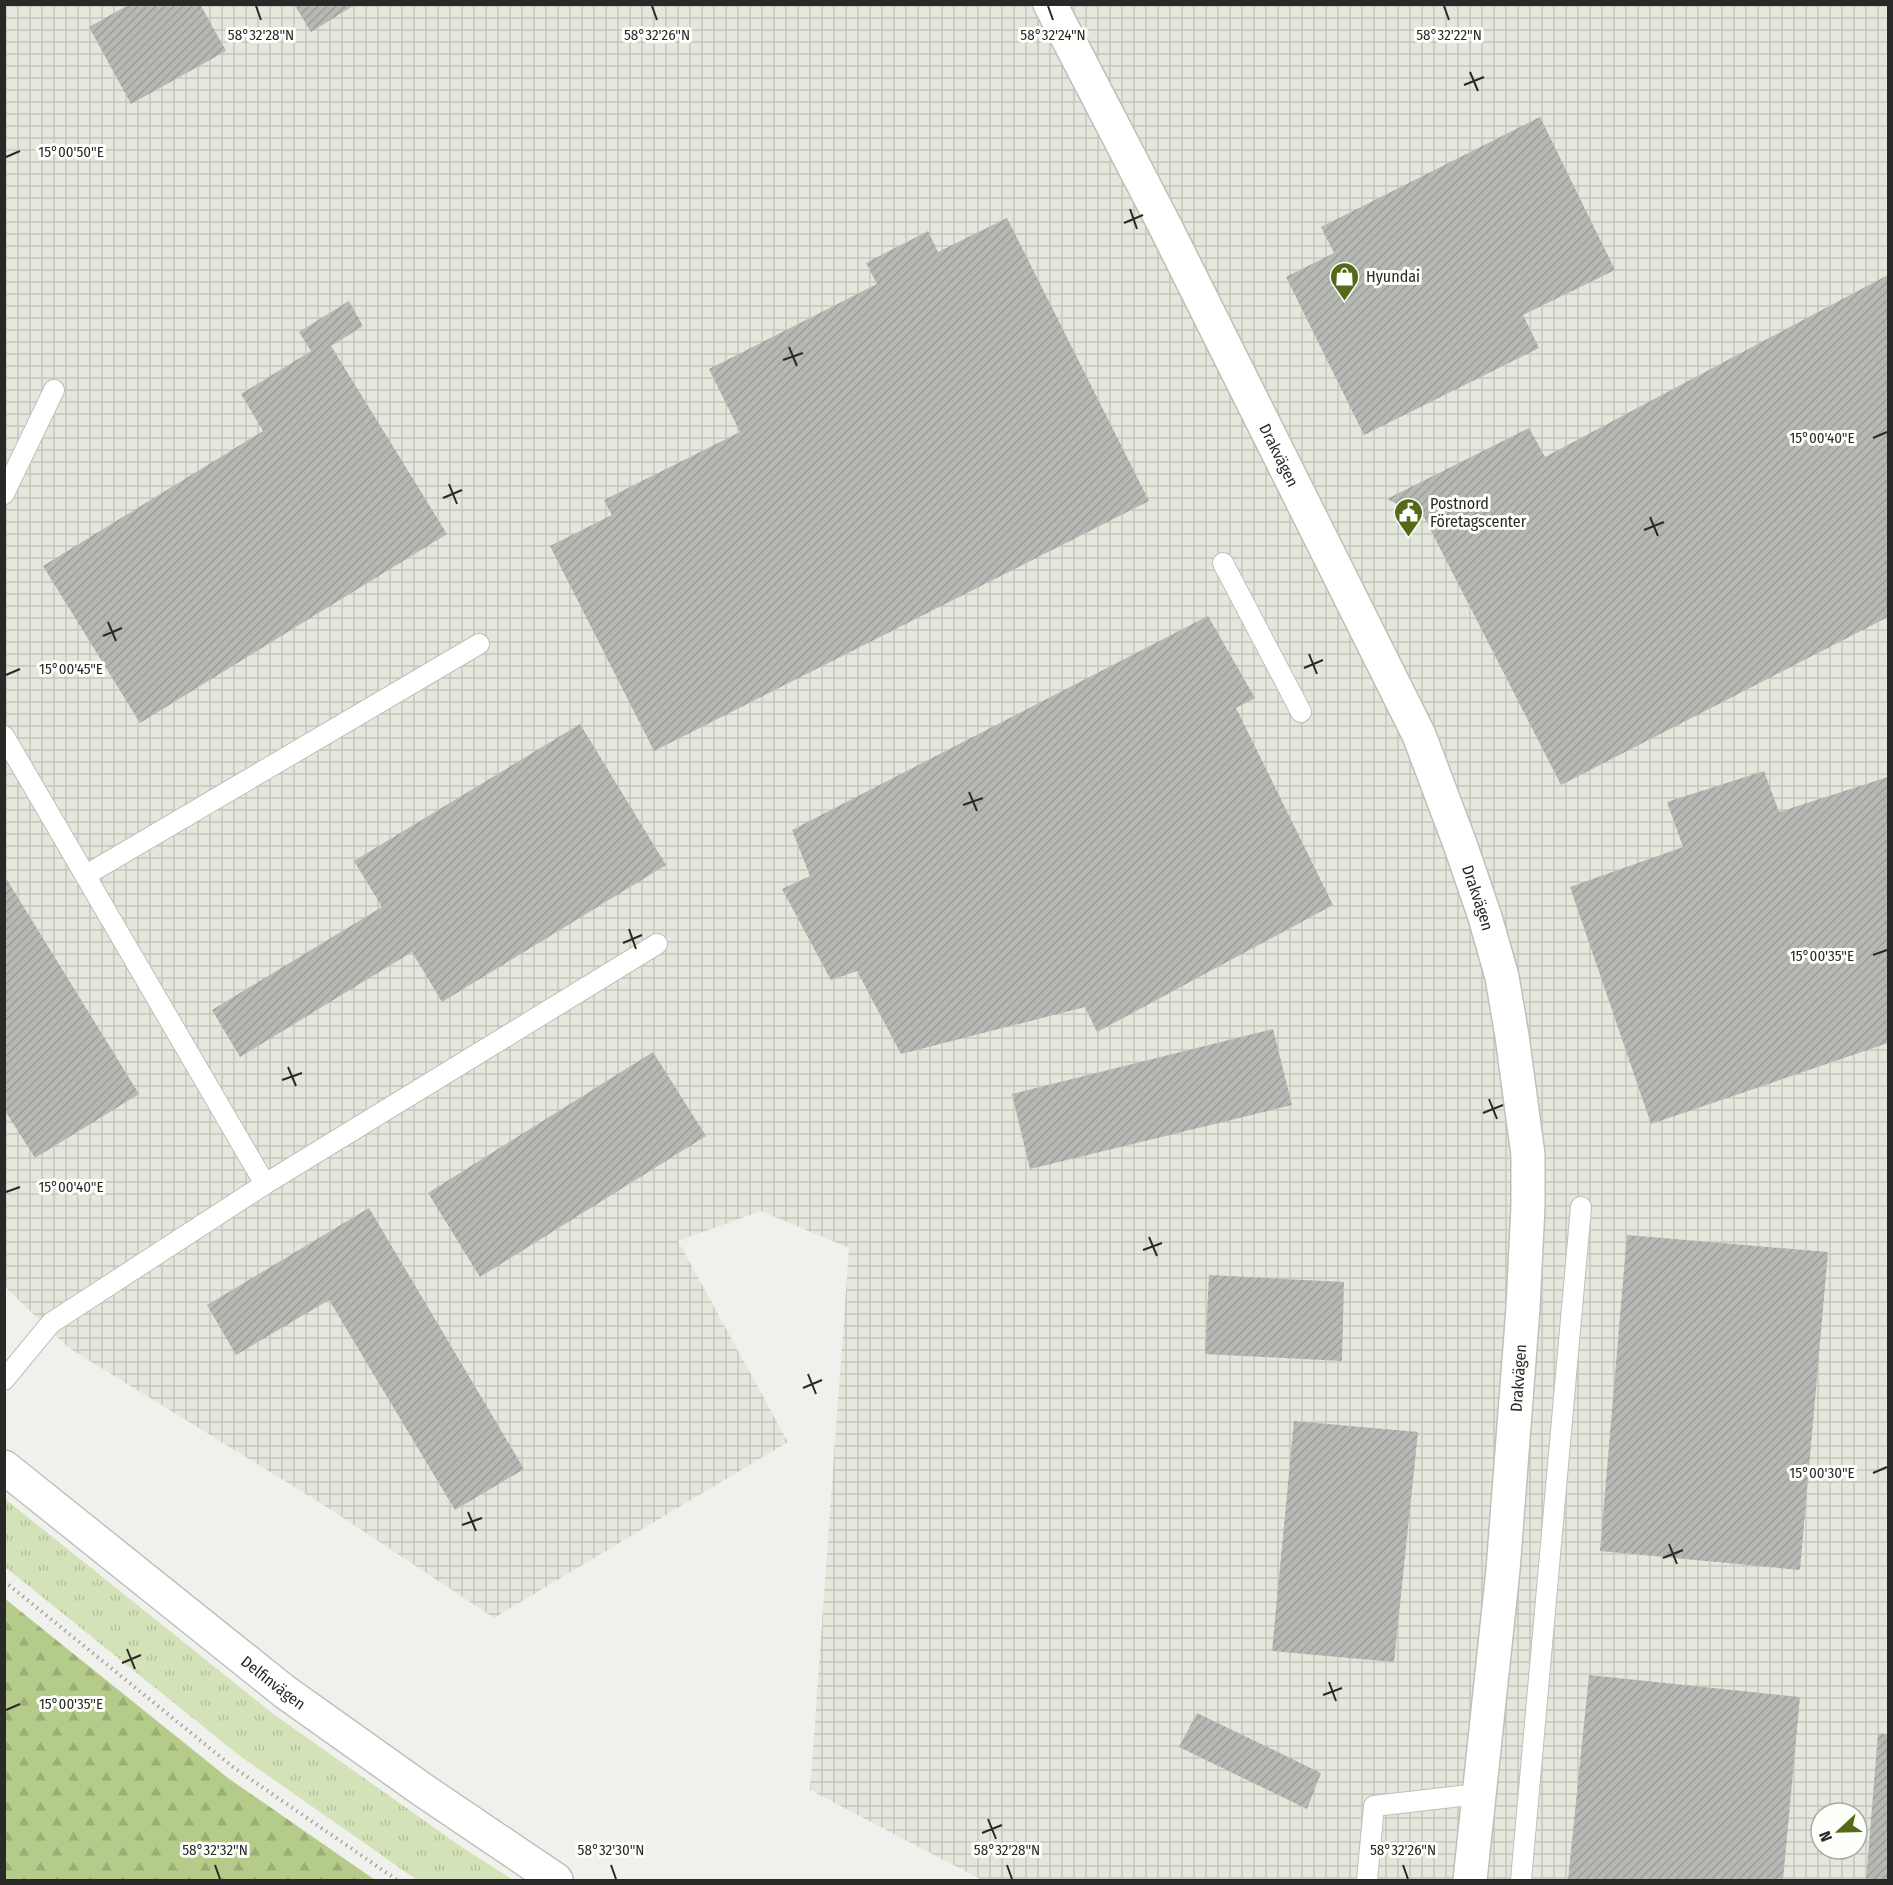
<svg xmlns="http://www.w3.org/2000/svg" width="1893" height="1885" viewBox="0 0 1893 1885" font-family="'Fira Sans Condensed',sans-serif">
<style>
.industrial{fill:url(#industrial-grid);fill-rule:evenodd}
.grass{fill:url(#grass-tufts)}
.forest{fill:url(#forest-firs)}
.building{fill:url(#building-hatch)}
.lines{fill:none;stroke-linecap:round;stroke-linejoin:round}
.service-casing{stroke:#bec0bb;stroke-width:22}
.minor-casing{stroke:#bec0bb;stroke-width:36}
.tertiary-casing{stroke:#bec0bb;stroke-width:36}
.path{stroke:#a4a5a2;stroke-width:4;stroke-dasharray:1.5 4.5;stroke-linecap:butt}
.service{stroke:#fff;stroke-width:20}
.minor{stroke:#fff;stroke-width:33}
.tertiary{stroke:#fff;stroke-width:33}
.ticks{fill:none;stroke:#292a28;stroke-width:2}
.labels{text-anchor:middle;stroke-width:6;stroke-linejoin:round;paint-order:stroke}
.poi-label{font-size:16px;fill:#292a28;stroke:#fdfffa;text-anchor:start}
.street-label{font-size:16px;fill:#292a28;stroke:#fdfffa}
.ticks-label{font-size:15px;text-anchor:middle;fill:#292a28;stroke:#fdfffa;stroke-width:6;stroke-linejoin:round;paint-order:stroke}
</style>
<defs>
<pattern id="industrial-grid" width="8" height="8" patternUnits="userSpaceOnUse" patternTransform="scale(1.5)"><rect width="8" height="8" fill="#e4e8dc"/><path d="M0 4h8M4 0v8" fill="none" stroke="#c4c7bd"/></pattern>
<pattern id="grass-tufts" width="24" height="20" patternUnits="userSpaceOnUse" patternTransform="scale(1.5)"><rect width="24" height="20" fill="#d3e2b7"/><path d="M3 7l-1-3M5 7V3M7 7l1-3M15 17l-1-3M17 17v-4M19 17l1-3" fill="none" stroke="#b5c29d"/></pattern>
<pattern id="forest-firs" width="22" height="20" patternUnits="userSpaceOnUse" patternTransform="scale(1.5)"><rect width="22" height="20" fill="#b5cb8a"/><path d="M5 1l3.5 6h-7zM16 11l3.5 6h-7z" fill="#9cae77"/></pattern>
<pattern id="building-hatch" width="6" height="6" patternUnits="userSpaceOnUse" patternTransform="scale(1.5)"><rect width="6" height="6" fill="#b6b8b3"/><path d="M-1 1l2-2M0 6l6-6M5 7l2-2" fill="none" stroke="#9c9e9a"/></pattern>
</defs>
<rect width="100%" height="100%" fill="#f0f1ec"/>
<path class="industrial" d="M 4,5 L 1888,5 L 1888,1880 L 982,1880 L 810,1790 L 849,1248 L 761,1211 L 678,1241 L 788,1442 L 494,1618 L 330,1509 L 69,1348 L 5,1287 ZM 1821,1813 L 1857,1813 L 1857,1849 L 1821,1849 Z"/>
<path class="grass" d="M 4,1498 L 272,1713 L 463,1848 L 513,1880 L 417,1880 L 240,1756 L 5,1567 Z"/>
<path class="forest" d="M 4,1598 L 228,1778 L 375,1880 L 5,1880 Z"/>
<path class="building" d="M 130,4 L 200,4 L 226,51 L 131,104 L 89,27 Z
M 294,4 L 356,4 L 311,32 Z
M 1540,117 L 1615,270 L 1523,315 L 1539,348 L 1364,435 L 1286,277 L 1334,253 L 1321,227 Z
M 1007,218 L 1149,501 L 654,751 L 550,546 L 612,515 L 604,500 L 740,432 L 709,369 L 877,284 L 866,263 L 928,231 L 938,252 Z
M 1888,275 L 1888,617 L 1561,785 L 1424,517 L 1387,499 L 1529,428 L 1545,457 Z
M 349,301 L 363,326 L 331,346 L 447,534 L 140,723 L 43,566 L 263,431 L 241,394 L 311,351 L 299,332 Z
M 1208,616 L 1255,698 L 1236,708 L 1333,905 L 1097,1032 L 1085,1007 L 901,1054 L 857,971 L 831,980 L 782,889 L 810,876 L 792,830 Z
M 580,724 L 666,865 L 442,1002 L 412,952 L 240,1057 L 212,1010 L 382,907 L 354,861 Z
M 1764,771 L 1779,812 L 1888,777 L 1888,1043 L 1651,1124 L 1570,887 L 1683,847 L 1667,802 Z
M 4,875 L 139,1094 L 35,1158 L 4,1109 Z
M 1273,1029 L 1292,1105 L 1030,1169 L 1012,1094 Z
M 653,1052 L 706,1136 L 480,1277 L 428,1193 Z
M 369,1208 L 524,1469 L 455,1510 L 329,1300 L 236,1355 L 207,1305 Z
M 1627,1235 L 1828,1252 L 1800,1570 L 1600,1551 Z
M 1209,1275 L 1344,1282 L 1342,1361 L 1205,1354 Z
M 1294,1421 L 1418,1432 L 1394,1662 L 1272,1651 Z
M 1589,1675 L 1800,1697 L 1783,1880 L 1568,1880 Z
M 1197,1713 L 1321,1773 L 1307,1809 L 1179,1747 Z
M 1878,1734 L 1888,1734 L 1888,1880 L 1866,1880 Z"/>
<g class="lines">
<defs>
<path id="service" d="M 4,494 L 54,390
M 1223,563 L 1301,712
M 4,736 L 265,1184
M 86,875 L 479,644
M 4,1380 L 51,1323 L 265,1184 L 657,944
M 1367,1880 L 1374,1806 L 1478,1794
M 1521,1880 L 1581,1207"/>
<g id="minor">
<path id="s1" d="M 1050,4 L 1165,226 L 1419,735 L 1460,844 L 1485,917 L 1502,977 L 1512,1036 L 1528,1155 L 1528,1206 L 1523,1308 L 1503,1570 L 1470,1880"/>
</g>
<g id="tertiary">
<path id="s2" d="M 4,1467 L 285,1692 L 420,1788 L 556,1880"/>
</g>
</defs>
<use href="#service" class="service-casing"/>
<use href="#minor" class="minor-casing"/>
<use href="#tertiary" class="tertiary-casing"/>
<path class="path" d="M 4,1581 L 233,1767 L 397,1880"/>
<use href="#service" class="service"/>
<use href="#minor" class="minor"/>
<use href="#tertiary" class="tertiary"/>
</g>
<path class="ticks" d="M 256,6 L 261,20M 652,6 L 657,20M 1048,6 L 1053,20M 1444,6 L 1449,20M 1470,72 L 1478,91M 1464,85 L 1484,77M 6,157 L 20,151M 1130,209 L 1137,229M 1124,223 L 1143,215M 789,347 L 797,366M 783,360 L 803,353M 1873,438 L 1887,432M 449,484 L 457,504M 443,498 L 462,490M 1650,517 L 1658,536M 1644,530 L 1664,522M 108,622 L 116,641M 103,636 L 122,628M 1309,654 L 1317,674M 1304,668 L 1323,660M 6,675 L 20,669M 969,792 L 977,811M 963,805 L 983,798M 629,929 L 636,949M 623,943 L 642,935M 1873,955 L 1887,950M 288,1067 L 296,1086M 282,1080 L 302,1073M 1489,1099 L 1497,1119M 1483,1113 L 1503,1105M 6,1192 L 20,1187M 1149,1237 L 1157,1256M 1143,1250 L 1162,1243M 808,1374 L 816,1394M 803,1388 L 822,1380M 1873,1473 L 1887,1467M 468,1512 L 476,1531M 462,1525 L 482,1518M 1669,1544 L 1677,1564M 1663,1558 L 1683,1550M 127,1649 L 135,1669M 122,1663 L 141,1655M 1329,1682 L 1336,1701M 1323,1695 L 1342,1688M 6,1710 L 20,1704M 988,1819 L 996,1839M 982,1833 L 1002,1825M 215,1865 L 220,1879M 611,1865 L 616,1879M 1007,1865 L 1012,1879M 1403,1865 L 1408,1879"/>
<defs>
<symbol id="shop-pin" viewBox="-11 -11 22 30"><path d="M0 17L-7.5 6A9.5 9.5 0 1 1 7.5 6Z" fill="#556a18" stroke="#fdfffa"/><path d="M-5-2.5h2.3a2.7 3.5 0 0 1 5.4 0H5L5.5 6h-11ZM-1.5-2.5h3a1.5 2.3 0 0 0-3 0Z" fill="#fff"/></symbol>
<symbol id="civic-pin" viewBox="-11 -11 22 30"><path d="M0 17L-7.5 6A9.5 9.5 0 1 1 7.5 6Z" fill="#556a18" stroke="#fdfffa"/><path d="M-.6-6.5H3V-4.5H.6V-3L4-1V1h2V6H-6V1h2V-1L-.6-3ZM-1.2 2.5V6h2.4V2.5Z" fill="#fff"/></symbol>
</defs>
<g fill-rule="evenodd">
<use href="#shop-pin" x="1328" y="260" width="33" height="45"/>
<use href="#civic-pin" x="1392" y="496" width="33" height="45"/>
</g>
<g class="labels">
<g class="poi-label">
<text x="1366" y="282">Hyundai</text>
<text x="1430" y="509">Postnord<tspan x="1430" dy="18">Företagscenter</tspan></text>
</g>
<g class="street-label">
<text dy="6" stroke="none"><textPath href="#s1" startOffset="506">Drakvägen</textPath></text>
<text dy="6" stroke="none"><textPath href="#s1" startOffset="992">Drakvägen</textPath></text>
<text transform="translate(1518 1378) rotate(-86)" y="6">Drakvägen</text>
<text dy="6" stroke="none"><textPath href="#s2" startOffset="345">Delfinvägen</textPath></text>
</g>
</g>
<g class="ticks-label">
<text x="1053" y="40">58°32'24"N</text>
<text x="261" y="40">58°32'28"N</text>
<text x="657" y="40">58°32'26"N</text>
<text x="1449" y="40">58°32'22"N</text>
<text x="71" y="157">15°00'50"E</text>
<text x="1822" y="443">15°00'40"E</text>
<text x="71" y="674">15°00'45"E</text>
<text x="1822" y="961">15°00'35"E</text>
<text x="71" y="1192">15°00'40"E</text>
<text x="1822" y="1478">15°00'30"E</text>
<text x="71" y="1709">15°00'35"E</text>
<text x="215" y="1855">58°32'32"N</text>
<text x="611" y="1855">58°32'30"N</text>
<text x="1007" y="1855">58°32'28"N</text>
<text x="1403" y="1855">58°32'26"N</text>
</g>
<rect width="1893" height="1885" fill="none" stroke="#292a28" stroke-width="12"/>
<g transform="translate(1839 1831) rotate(248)"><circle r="28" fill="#fdfffa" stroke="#a8aaa6" stroke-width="1.5"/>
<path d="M0-4.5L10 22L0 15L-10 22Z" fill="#556a18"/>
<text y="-9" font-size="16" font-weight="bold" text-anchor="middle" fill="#292a28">N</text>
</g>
</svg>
